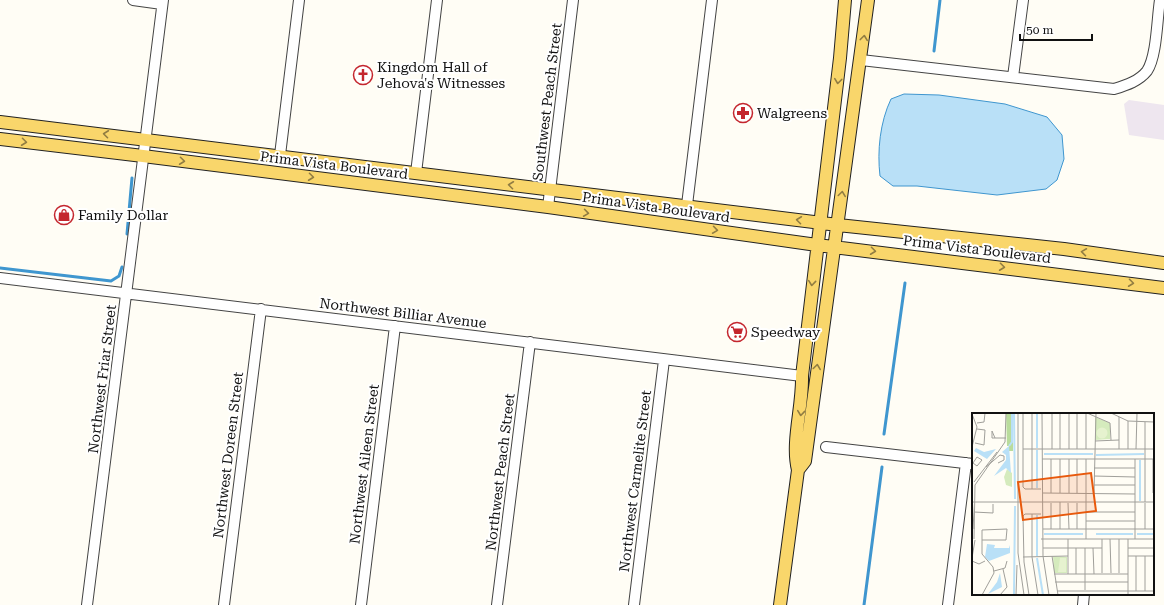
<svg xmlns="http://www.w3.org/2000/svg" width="1164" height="605" viewBox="0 0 1164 605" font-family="'Roboto Serif',serif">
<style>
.industrial{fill:#eee6ef}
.water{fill:#b9e0f7;stroke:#3f96cf}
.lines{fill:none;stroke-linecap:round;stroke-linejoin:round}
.stream{stroke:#3f96cf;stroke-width:3}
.minor-casing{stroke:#444;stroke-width:12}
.major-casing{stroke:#222;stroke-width:14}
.minor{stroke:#fff;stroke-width:10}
.major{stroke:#f9d66b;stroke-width:12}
.oneway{stroke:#917d42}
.labels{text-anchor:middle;stroke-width:4;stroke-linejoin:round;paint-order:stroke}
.poi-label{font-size:14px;fill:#111;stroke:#fff;text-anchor:start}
.street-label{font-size:14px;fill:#111;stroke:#fff}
.inset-river{fill:none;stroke:#b9e0f7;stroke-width:2}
.inset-road{fill:none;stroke:#a09f9a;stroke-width:1}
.view{fill:#e8590c;fill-opacity:0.15;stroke:#e8590c;stroke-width:2}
.inset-edge{fill:none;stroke:#111;stroke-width:2}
</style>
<rect width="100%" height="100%" fill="#fffdf5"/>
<path class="industrial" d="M 1129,100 L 1164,105 L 1164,140 L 1129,135 L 1124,104 Z"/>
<path class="water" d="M 904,94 L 939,95 L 1005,104 L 1047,117 L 1062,135 L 1064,159 L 1057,180 L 1046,189 L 997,195 L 917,186 L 893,186 L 880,176 C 877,151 880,122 891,99 Z"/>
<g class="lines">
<path class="stream" d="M 934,51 L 940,0
M 127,234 L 132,178
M 0,268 L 111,281 L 119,276 L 122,267
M 884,434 L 905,283
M 864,605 L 882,467"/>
<defs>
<path id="minor" d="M 133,0 L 162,4
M 861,60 L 1114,89 C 1127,85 1139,81 1147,71 C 1157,56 1157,18 1160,0
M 1013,77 L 1023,0
M 280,155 L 299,0
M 416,173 L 437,0
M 687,205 L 712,0
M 548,207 L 573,0
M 0,278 L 802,376
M 826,447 L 973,464
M 87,605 L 163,0
M 224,605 L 261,309
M 361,605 L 395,326
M 497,605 L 530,342
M 634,605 L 664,360
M 948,605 L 966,463
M 1083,605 L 1084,594"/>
<path id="major" d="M 0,122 L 838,225 L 1064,249 L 1164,263
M 0,139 L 143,156 L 548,207 L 817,245 L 1164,288
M 798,470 L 805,461 L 868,0
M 780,605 L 798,470 C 791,442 803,406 802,376 L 840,58 L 845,0"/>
</defs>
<use href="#minor" class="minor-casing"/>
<use href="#major" class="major-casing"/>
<use href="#minor" class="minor"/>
<use href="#major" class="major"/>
</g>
<defs><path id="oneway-chevron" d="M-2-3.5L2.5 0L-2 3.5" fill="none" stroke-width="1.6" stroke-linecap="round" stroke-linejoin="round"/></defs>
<g class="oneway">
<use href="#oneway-chevron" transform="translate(864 38) rotate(-83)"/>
<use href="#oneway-chevron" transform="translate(838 81) rotate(97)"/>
<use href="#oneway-chevron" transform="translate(106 134) rotate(-173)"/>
<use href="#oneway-chevron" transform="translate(24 142) rotate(7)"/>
<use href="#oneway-chevron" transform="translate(182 161) rotate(7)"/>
<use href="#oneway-chevron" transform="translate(311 177) rotate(7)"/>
<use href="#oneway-chevron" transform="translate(511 185) rotate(-173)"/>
<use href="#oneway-chevron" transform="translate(842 194) rotate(-82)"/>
<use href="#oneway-chevron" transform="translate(586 213) rotate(8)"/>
<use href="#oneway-chevron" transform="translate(799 220) rotate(-173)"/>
<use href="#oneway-chevron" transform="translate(715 230) rotate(8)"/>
<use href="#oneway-chevron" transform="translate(873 251) rotate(7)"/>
<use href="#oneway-chevron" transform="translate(1084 252) rotate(-172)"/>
<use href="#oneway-chevron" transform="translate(1002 267) rotate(7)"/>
<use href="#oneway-chevron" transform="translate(812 283) rotate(96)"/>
<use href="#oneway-chevron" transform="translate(1131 283) rotate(7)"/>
<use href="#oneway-chevron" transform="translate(817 367) rotate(-82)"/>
<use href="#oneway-chevron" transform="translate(801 413) rotate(96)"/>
</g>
<defs>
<symbol id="church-ring" viewBox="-11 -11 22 22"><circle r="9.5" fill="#fff" stroke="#c4262e" stroke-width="1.5"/><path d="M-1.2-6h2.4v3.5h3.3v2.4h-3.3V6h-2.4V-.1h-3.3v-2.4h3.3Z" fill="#c4262e"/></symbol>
<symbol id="pharmacy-ring" viewBox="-11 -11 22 22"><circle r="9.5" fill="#fff" stroke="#c4262e" stroke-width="1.5"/><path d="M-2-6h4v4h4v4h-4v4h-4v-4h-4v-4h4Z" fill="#c4262e"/></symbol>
<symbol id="shop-ring" viewBox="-11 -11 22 22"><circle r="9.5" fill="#fff" stroke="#c4262e" stroke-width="1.5"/><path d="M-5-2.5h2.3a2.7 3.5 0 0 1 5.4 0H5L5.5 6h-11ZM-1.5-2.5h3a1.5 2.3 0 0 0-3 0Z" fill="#c4262e"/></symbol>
<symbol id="supermarket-ring" viewBox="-11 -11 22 22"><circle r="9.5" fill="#fff" stroke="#c4262e" stroke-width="1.5"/><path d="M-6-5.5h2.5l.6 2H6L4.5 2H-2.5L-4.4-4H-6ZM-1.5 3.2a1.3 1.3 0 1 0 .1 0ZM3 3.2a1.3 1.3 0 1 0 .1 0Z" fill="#c4262e"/></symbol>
</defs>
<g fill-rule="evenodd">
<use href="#church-ring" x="352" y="64" width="22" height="22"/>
<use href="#pharmacy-ring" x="732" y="102" width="22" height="22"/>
<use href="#shop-ring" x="53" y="204" width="22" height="22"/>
<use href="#supermarket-ring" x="726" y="321" width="22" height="22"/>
</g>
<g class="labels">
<g class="poi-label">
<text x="377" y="72">Kingdom Hall of<tspan x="377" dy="16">Jehova's Witnesses</tspan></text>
<text x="757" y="118">Walgreens</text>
<text x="78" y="220">Family Dollar</text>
<text x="751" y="337">Speedway</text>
</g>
<g class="street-label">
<text transform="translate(547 102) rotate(-83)" y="5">Southwest Peach Street</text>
<text transform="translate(334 165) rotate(7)" y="5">Prima Vista Boulevard</text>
<text transform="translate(656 207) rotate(8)" y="5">Prima Vista Boulevard</text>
<text transform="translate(977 249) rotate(7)" y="5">Prima Vista Boulevard</text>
<text transform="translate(403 313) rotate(7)" y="5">Northwest Billiar Avenue</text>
<text transform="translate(102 379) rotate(-83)" y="5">Northwest Friar Street</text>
<text transform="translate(228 455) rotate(-83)" y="5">Northwest Doreen Street</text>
<text transform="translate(364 464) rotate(-83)" y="5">Northwest Aileen Street</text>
<text transform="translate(500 472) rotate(-83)" y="5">Northwest Peach Street</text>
<text transform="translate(635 481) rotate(-83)" y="5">Northwest Carmelite Street</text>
</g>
</g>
<g transform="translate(972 413)">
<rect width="182" height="182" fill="#fffdf5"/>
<path d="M 123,4 L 138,10 L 138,26 L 123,27 ZM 35,56 L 40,60 L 40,74 L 34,72 L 32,64 ZM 81,143 L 95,144 L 95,160 L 82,160 Z" fill="#d5ebbd"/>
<path d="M 34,0 L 41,0 L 41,38 L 37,38 L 37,33 L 35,33 Z" fill="#b9dc9c"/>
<path d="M124.5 20a5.5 5.5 0 1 1 11 0a5.5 5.5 0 1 1-11 0ZM 88,145 L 94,145 L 94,159 L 86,159 Z" fill="#e6f2cf"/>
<path d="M 37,33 L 39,60 L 34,55 L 22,63 L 34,47 L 34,42 L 30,39 ZM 4,35 L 12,39 L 24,36 L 15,46 L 2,38 ZM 15,131 L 23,132 L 22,135 L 37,135 L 38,132 L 38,140 L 17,148 L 13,144 ZM 28,160 L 30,174 L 16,181 L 25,169 Z" fill="#b9e0f7"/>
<path class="inset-river" d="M 42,0 L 43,86M 37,33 L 40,29 L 40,0M 65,35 L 65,0M 72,41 L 121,41M 124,42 L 172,41M 65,75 L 65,37M 168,88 L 168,47M 65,102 L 65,143M 72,121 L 111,121M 124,121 L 161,121M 165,121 L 182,121M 65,145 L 71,182M 42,182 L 43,93"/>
<path class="inset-road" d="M 46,0 L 46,140 L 52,182M 51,0 L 51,74 L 53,76 L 69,76M 70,0 L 71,143 L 77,182M 115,0 L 138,10 L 139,27M 139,0 L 156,8 L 182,9M 0,1 L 5,14 L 0,34M 173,9 L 173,89M 182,9 L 182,36M 5,10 L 12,9 L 13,0M 23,25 L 20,18 L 20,25 L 34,25M 123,28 L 147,27M 3,30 L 12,32 L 13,17 L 5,16M 51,36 L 182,36M 80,36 L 80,0M 88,36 L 88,0M 97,36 L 97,0M 105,36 L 105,0M 114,36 L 114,0M 147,36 L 147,4M 156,36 L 156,8M 164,36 L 165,0M 5,44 L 10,47 L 5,53 L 1,50 ZM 70,46 L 182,46M 79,46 L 79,80M 97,46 L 97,80M 14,54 L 28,42 L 32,43 L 32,47 L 26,50M 122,55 L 163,55M 122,63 L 163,64M 2,69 L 25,39M 122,72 L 163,72M 60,76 L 60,0M 71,80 L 163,81M 88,80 L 88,46M 105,80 L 105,46M 122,80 L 124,0M 181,80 L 181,46M 0,82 L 2,116M 0,89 L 182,89M 79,90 L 79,116M 96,90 L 97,116M 2,99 L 21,100 L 21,91M 114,99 L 163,99M 60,101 L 60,144 L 66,182M 114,108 L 163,108M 71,116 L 182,116M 88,116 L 88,89M 105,116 L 105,90M 173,116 L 173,90M 2,126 L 3,72 L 33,29 L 34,0M 69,126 L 182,126M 96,126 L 96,161M 114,126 L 114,46M 130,126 L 130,160M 138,126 L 139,160M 147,126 L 147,160M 163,126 L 163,46M 71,135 L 130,135M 104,135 L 104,161M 121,135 L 122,161M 156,135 L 182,135M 80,143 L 86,182M 156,143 L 182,143M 182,143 L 182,178M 51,144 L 96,143M 0,145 L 3,127M 0,148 L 7,151 L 13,148M 22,158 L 33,155 L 35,148M 82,161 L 156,161M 83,169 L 156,169M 113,177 L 113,135M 85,178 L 182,178M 164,178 L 164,143M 173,178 L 173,143M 10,182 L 22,160 L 21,154 L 10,141 L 10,117 L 35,116 L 34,127 L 10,127M 28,182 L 35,174 L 31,156M 44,182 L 45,152M 57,182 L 52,149 L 51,103 L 53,101 L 69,101M 156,182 L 156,126"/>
<path class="view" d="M 119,60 L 124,98 L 51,107 L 46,69 Z"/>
<rect width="182" height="182" class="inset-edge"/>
</g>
<path d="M1020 34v6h72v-6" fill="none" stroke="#111111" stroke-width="2"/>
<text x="1026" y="34" font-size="12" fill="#111111" stroke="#ffffff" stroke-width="3" paint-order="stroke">50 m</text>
</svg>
